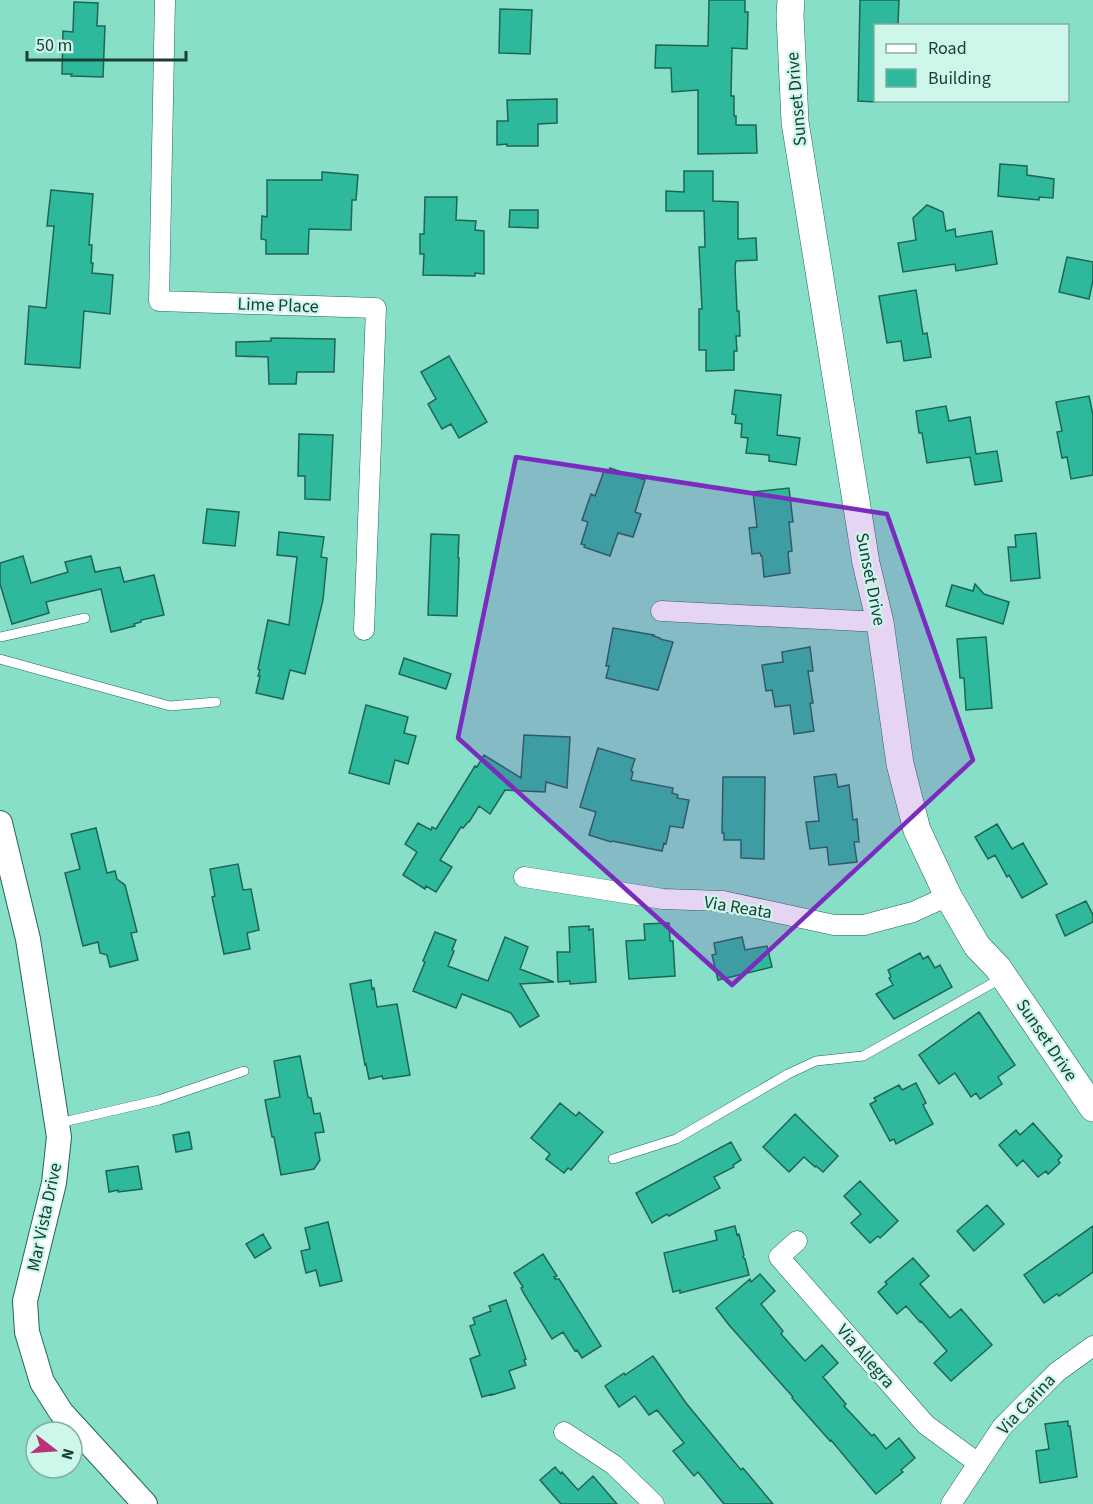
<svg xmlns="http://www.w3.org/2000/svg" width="1093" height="1504" viewBox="0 0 1093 1504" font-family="'Source Sans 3',sans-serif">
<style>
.building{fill:#2fb99c;stroke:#1e6555;stroke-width:1.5}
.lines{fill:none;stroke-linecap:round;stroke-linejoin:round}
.service-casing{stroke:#226757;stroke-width:10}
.minor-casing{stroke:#226757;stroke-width:21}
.tertiary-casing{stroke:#226757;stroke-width:26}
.secondary-casing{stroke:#226757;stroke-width:28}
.service{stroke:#fff;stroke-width:9}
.minor{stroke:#fff;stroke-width:20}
.tertiary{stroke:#fff;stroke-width:24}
.secondary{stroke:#fff;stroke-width:27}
.marked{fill:#7b2cbf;fill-opacity:0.2;stroke:#7b2cbf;stroke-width:4.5;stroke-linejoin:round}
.labels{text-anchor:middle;stroke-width:4.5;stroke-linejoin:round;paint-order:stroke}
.street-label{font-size:18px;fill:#1a4036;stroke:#cdf7ea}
</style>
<rect width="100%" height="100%" fill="#87dfc7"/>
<path class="building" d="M 709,0 L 745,0 L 745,12 L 748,12 L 747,49 L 732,48 L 731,96 L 734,96 L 734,116 L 736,116 L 736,125 L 756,125 L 757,153 L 698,154 L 698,90 L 672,92 L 671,68 L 655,68 L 656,45 L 708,46 Z
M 860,0 L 899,0 L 898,24 L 876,26 L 876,102 L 858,101 Z
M 74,2 L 98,3 L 97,26 L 105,26 L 103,77 L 71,76 L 72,74 L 62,74 L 63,31 L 73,32 Z
M 500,9 L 532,10 L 530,54 L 499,53 Z
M 557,99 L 557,123 L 538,124 L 538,146 L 507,146 L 507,144 L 497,145 L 497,121 L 508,121 L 507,100 Z
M 1000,164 L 1027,166 L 1027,175 L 1054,179 L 1053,198 L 1039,197 L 1039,200 L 998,196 Z
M 684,171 L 713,171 L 713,201 L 738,202 L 738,239 L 756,238 L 757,260 L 736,261 L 735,267 L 737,311 L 739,311 L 740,336 L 736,336 L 737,351 L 734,351 L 734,370 L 706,371 L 706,350 L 699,350 L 699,309 L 702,309 L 699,247 L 705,247 L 704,211 L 666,211 L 666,191 L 684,192 Z
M 322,172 L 358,175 L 356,200 L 352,200 L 351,230 L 309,229 L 308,254 L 266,254 L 266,240 L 261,239 L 262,216 L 267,217 L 267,180 L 322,180 Z
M 51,190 L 93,194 L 89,245 L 92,245 L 91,263 L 93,263 L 92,273 L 113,275 L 110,314 L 84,311 L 80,368 L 25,364 L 29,306 L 46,308 L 54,226 L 47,226 Z
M 425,197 L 457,197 L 456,220 L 476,221 L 475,230 L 484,231 L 484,274 L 475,273 L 475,276 L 423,275 L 424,254 L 420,254 L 420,234 L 424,234 Z
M 927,205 L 943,212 L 946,231 L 955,229 L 956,237 L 992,231 L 997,264 L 956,271 L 955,264 L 903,272 L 898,243 L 916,240 L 913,218 Z
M 510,210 L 538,210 L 538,228 L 509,227 Z
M 1067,257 L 1093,262 L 1093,280 L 1089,299 L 1059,292 Z
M 916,290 L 923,334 L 927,333 L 931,357 L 904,361 L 901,341 L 887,343 L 879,296 Z
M 271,338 L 335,339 L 334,372 L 297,372 L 296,384 L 269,384 L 268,357 L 236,356 L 236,342 L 271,341 Z
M 449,356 L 487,422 L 459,438 L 451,424 L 442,429 L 428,404 L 436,399 L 421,372 Z
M 735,390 L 781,395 L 777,435 L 800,438 L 796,465 L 769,461 L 769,455 L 746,453 L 748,438 L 741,437 L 742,424 L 735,423 L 736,415 L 732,414 Z
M 1089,396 L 1093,415 L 1093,475 L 1071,479 L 1067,457 L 1062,458 L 1057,432 L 1062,431 L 1056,402 Z
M 946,406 L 949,421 L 970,417 L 976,454 L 997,451 L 1002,481 L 975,485 L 970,457 L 927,463 L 922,433 L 919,433 L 916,411 Z
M 299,434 L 333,435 L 330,500 L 305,499 L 305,476 L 298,476 Z
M 610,468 L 645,480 L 635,512 L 641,514 L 633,537 L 618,533 L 610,556 L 584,547 L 585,545 L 581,544 L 588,522 L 582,520 L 591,494 L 595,496 L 604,471 L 608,473 Z
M 789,488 L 793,522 L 789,522 L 792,551 L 788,552 L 790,573 L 764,577 L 762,556 L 761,556 L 760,553 L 752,554 L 749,528 L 757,527 L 753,492 Z
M 207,509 L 239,512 L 235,546 L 203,543 Z
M 279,532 L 324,537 L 321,557 L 327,558 L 323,600 L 305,674 L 290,670 L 283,699 L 256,693 L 260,676 L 258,676 L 260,670 L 258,669 L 268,620 L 289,625 L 297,557 L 277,555 Z
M 1036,533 L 1040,578 L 1011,581 L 1008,547 L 1016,547 L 1015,535 Z
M 431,534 L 459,535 L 458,558 L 459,558 L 457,616 L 428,615 Z
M 23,556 L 31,583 L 68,572 L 65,562 L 91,556 L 95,572 L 120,567 L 124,582 L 154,575 L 164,615 L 141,620 L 141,622 L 134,624 L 135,626 L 111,632 L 101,589 L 46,602 L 49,613 L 12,624 L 0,584 L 0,563 Z
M 975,584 L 984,594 L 1009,602 L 1003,624 L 946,606 L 952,585 L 973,591 Z
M 613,628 L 654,635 L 653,636 L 660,638 L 660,639 L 673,642 L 658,690 L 606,678 L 609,666 L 606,666 Z
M 986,637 L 992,708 L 966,710 L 964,678 L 960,678 L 957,639 Z
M 810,647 L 813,671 L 808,671 L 813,703 L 810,703 L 814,731 L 794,734 L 790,705 L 775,707 L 772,690 L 766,691 L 762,665 L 783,662 L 782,652 Z
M 404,658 L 451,674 L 446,689 L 399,674 Z
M 366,705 L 408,717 L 404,733 L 416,736 L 408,764 L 395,760 L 389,784 L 349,773 Z
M 524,735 L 570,737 L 567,788 L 546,782 L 545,792 L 505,790 L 490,814 L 479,806 L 469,822 L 468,822 L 463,828 L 461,827 L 440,860 L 452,867 L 436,892 L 426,886 L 425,889 L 403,875 L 417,852 L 405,844 L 418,823 L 431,830 L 432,827 L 436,829 L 475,766 L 477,767 L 484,755 L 521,778 Z
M 598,748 L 635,759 L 631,771 L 633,772 L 631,780 L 673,788 L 672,793 L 678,795 L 677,798 L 689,800 L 683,828 L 670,826 L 666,844 L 664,843 L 662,851 L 612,841 L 611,842 L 589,835 L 596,812 L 580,807 Z
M 836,774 L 838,787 L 849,785 L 853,820 L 857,819 L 859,842 L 854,842 L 857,862 L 829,865 L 827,847 L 810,849 L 806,822 L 819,821 L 814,777 Z
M 723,777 L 765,777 L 764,859 L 741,858 L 741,840 L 724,840 L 724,833 L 722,833 Z
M 997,824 L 1012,849 L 1023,843 L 1047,884 L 1022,898 L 1009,875 L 1007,877 L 995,855 L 988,859 L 975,837 Z
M 96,828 L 107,873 L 115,871 L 117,879 L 125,885 L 137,932 L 131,933 L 138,960 L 110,967 L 107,955 L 100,953 L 98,942 L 83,946 L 65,873 L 80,869 L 71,834 Z
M 238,864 L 243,890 L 251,889 L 259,930 L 247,933 L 250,949 L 224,954 L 212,897 L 215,896 L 210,869 Z
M 1086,901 L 1093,915 L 1093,922 L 1065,936 L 1056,915 Z
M 669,923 L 670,941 L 673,941 L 675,976 L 629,979 L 626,941 L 645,940 L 644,924 Z
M 589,926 L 589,930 L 593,929 L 596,982 L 570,984 L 570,981 L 558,982 L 557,952 L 570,952 L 569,927 Z
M 435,932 L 456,940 L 452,950 L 454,951 L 448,966 L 488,981 L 505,937 L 528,947 L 520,969 L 554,982 L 520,984 L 539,1016 L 520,1027 L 511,1013 L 462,994 L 456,1008 L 413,991 L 425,962 L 423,961 Z
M 742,937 L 745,950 L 767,946 L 772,967 L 718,980 L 712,955 L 716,954 L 714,943 Z
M 920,953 L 923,959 L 928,956 L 935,968 L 940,965 L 952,987 L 894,1019 L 876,994 L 893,985 L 889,978 L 891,977 L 888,970 Z
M 371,980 L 372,989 L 374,988 L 377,1007 L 397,1004 L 410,1075 L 383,1079 L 382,1076 L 369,1079 L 366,1064 L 365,1065 L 350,984 Z
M 979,1012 L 1015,1065 L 998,1077 L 1002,1084 L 980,1099 L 976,1093 L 971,1097 L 955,1073 L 939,1084 L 919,1055 Z
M 300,1056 L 308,1097 L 311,1098 L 314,1114 L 320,1113 L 324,1132 L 315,1133 L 320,1160 L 314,1169 L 281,1175 L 274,1137 L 272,1137 L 265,1100 L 280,1097 L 274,1061 Z
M 916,1083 L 926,1103 L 923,1105 L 933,1124 L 896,1144 L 894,1139 L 890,1141 L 870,1104 L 876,1101 L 874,1098 L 899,1085 L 902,1090 Z
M 560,1103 L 576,1116 L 579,1112 L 603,1132 L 571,1170 L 568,1168 L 564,1173 L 546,1159 L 550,1154 L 531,1138 Z
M 795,1114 L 838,1156 L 823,1172 L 816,1166 L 815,1167 L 804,1157 L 789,1172 L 763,1147 Z
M 1033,1123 L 1062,1156 L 1058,1160 L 1060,1163 L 1048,1174 L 1046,1171 L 1038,1177 L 1023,1160 L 1017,1166 L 999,1145 L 1016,1130 L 1020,1135 Z
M 189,1132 L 192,1149 L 176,1152 L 173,1135 Z
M 731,1142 L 741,1160 L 733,1165 L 734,1167 L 714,1177 L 720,1188 L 669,1216 L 667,1214 L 652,1223 L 636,1193 Z
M 138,1166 L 142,1189 L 118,1192 L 118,1190 L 109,1192 L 106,1171 Z
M 860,1181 L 898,1221 L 880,1238 L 878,1236 L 870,1243 L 851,1223 L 861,1214 L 844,1196 Z
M 987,1205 L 1004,1224 L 974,1251 L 957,1231 Z
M 328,1222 L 342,1281 L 320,1286 L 316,1270 L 306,1273 L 301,1251 L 310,1249 L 305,1228 Z
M 735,1226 L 737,1235 L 739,1234 L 744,1255 L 743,1257 L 745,1259 L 749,1275 L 680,1293 L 680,1290 L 673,1292 L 664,1253 L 717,1240 L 715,1231 Z
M 1093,1226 L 1093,1272 L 1059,1296 L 1057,1294 L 1044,1303 L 1024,1275 Z
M 263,1234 L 271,1248 L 255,1258 L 246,1244 Z
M 543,1254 L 557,1276 L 554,1277 L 555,1279 L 559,1279 L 601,1346 L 582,1358 L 577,1350 L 575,1351 L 563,1332 L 552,1339 L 524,1294 L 521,1288 L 523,1287 L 514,1273 Z
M 913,1258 L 929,1276 L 920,1284 L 950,1318 L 961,1309 L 992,1345 L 951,1381 L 934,1363 L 947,1351 L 921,1321 L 920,1322 L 906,1306 L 897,1314 L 878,1292 L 887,1284 L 885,1282 Z
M 760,1274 L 775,1291 L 761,1304 L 783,1331 L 781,1334 L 805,1361 L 822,1345 L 838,1363 L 823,1377 L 846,1404 L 844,1406 L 872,1436 L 874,1434 L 886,1449 L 899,1438 L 915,1458 L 901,1470 L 903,1472 L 876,1494 L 831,1440 L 830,1441 L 792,1398 L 793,1397 L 729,1325 L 716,1308 L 750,1279 L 751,1282 Z
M 506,1300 L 526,1359 L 524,1360 L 526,1365 L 509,1371 L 515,1388 L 492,1395 L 492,1394 L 482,1397 L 470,1359 L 480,1355 L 470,1326 L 475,1324 L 473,1318 L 491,1311 L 489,1306 Z
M 653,1356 L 686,1403 L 741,1470 L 743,1468 L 773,1504 L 724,1504 L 698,1472 L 694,1476 L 673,1451 L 684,1443 L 657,1410 L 649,1415 L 635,1396 L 619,1407 L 605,1386 L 624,1373 L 625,1375 Z
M 1068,1421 L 1068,1426 L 1070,1426 L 1077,1477 L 1040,1483 L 1036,1451 L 1049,1449 L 1045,1424 Z
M 555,1467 L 561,1474 L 562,1472 L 578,1490 L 593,1476 L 617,1504 L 561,1504 L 540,1480 Z"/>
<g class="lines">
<defs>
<path id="service" d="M 0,637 L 85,618
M 0,659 L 170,706 L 216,702
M 59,1123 L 159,1100 L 244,1071
M 613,1159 L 676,1139 L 788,1074 L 816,1061 L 863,1056 L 1002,978"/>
<path id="minor" d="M 165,0 L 159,301 L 376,308 L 364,630
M 661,611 L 880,622
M 524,877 L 663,899 L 723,901 L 834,925 L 864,925 L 913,912 L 948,896
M 797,1241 L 779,1257 L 926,1425 L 978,1463
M 564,1432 L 614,1465 L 654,1504
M 951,1504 L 1002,1427 L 1057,1372 L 1093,1346"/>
<path id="tertiary" d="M 0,823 L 28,939 L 59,1137 L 54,1183 L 25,1301 L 27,1332 L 42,1382 L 61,1412 L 145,1504"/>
<path id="secondary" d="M 791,0 L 790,15 L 795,122 L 866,563 L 880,622 L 900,764 L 917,830 L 948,896 L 977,946 L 998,968 L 1093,1108"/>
</defs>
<use href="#service" class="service-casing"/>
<use href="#minor" class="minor-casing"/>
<use href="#tertiary" class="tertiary-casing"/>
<use href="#secondary" class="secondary-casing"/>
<use href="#service" class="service"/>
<use href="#minor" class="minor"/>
<use href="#tertiary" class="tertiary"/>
<use href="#secondary" class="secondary"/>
</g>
<path class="marked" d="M 516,457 L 887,514 L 973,760 L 732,985 L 458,738 Z"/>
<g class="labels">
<g class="street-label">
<text transform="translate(796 99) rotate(-95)" y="6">Sunset Drive</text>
<text transform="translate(278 305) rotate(2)" y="6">Lime Place</text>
<text transform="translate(871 579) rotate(79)" y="6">Sunset Drive</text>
<text transform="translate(738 907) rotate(9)" y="6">Via Reata</text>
<text transform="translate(1047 1040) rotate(56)" y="6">Sunset Drive</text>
<text transform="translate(44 1217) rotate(-78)" y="6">Mar Vista Drive</text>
<text transform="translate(866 1356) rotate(49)" y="6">Via Allegra</text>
<text transform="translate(1026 1404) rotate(-47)" y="6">Via Carina</text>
</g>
</g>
<rect x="874" y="24" width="195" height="78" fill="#cdf7ea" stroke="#85aea2" stroke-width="1.5"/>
<rect x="886" y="44" width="30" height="9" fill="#ffffff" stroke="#85aea2" stroke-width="1.5"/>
<text x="928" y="54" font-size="18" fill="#1a4036">Road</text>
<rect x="886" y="69" width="30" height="18" fill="#2fb99c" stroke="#85aea2" stroke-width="1.5"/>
<text x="928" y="84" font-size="18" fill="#1a4036">Building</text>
<g transform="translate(54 1450) rotate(107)"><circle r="28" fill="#cdf7ea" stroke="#85aea2" stroke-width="1.5"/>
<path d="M0-4.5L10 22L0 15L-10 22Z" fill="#b93376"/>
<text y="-9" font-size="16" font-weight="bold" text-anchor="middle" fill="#1a4036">N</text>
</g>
<path d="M27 51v9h159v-9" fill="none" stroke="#1a4036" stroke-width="3"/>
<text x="36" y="51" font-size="18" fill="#1a4036" stroke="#cdf7ea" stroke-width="4.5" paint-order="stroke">50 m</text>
</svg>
